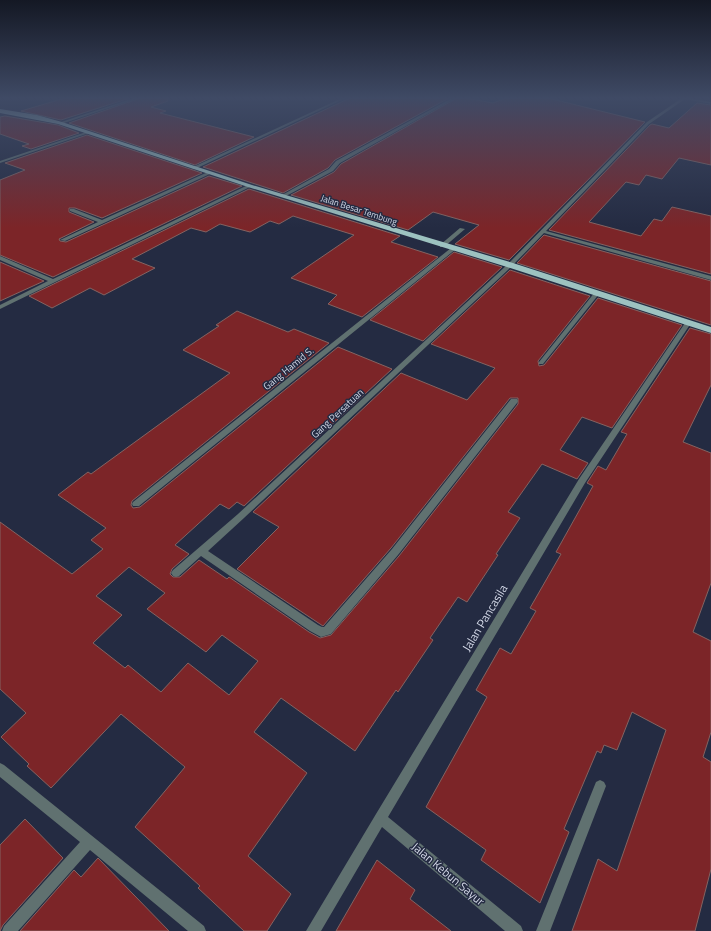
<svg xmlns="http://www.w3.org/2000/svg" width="711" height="931" viewBox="0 0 711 931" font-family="'Titillium Web',sans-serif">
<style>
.building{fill:#7c2528;stroke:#846361;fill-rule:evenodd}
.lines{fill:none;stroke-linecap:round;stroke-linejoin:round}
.service{fill:#607170;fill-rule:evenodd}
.minor{fill:#607170;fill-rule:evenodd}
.trunk{fill:#9dc2c0;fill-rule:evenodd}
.labels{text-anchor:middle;stroke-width:3;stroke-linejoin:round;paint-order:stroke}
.far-street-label{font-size:9px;fill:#d2d7e6;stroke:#242b42}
.street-label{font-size:10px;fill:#d2d7e6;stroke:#242b42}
.near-street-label{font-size:12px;fill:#d2d7e6;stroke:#242b42}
</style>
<rect width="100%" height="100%" fill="#242b42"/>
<path class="building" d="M 65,98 L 130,98 L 61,120 L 21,111 Z
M 140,98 L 167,98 L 168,101 L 151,107 L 166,111 L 160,113 L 254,137 L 195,165 L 69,123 Z
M 350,98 L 449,98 L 335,160 L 328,168 L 283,193 L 203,167 Z
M 457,98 L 466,98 L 493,103 L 506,98 L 548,98 L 645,122 L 509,260 L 455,244 L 479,225 L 433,212 L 408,230 L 291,195 L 334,172 L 341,164 Z
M 697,103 L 711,105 L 711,165 L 679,158 L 662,179 L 646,175 L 639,185 L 626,182 L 589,222 L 641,236 L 654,219 L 662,221 L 672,207 L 711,216 L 711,274 L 549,230 L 650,125 L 652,124 L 669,128 Z
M 5,116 L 58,125 L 79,133 L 31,149 L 22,146 L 29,144 L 0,134 L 0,117 Z
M 87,135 L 202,173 L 102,218 L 75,208 L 69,208 L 69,212 L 94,222 L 59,239 L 60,241 L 66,242 L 209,176 L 242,186 L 53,277 L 0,255 L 0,180 L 25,170 L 5,163 Z
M 249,189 L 400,236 L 391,242 L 438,257 L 362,317 L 328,304 L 337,295 L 291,278 L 354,235 L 293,216 L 279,224 L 270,221 L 250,232 L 220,224 L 206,232 L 191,228 L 132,259 L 155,268 L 104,295 L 90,288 L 52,308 L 29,296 Z
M 544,235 L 711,281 L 711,325 L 517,263 Z
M 454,252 L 502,267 L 423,341 L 370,320 Z
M 0,262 L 44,281 L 0,301 Z
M 510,270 L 590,296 L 538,361 L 539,366 L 544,365 L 598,298 L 682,325 L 612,428 L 582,417 L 560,450 L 588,463 L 577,479 L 542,464 L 508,512 L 520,518 L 496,554 L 498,555 L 467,602 L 458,597 L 430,638 L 433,640 L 398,692 L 396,690 L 355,751 L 281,698 L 254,732 L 307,773 L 248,856 L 291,894 L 267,931 L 244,931 L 198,888 L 200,886 L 135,827 L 185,767 L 121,714 L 51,788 L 27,766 L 29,764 L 1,737 L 26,713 L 0,689 L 0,522 L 72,574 L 103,549 L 91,540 L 106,528 L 58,495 L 88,472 L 91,474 L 230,373 L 183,350 L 219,326 L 216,325 L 237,311 L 288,332 L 294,329 L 329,343 L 132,501 L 131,505 L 133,508 L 140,507 L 338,347 L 392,369 L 244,506 L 237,502 L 229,509 L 220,504 L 175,545 L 189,554 L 172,569 L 170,574 L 173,577 L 180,577 L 199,560 L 227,579 L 229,577 L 309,632 L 320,638 L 331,635 L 399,556 L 518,404 L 518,398 L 510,398 L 391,548 L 323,626 L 237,569 L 279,527 L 253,512 L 401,373 L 467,400 L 495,368 L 431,344 ZM 129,567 L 165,593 L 147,609 L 206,652 L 222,635 L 258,661 L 229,695 L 188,663 L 161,692 L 128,665 L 125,668 L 93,643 L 122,615 L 96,596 Z
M 690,328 L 711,334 L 711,385 L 683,442 L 711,453 L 711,583 L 693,632 L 711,641 L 711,732 L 703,757 L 711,762 L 711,869 L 695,931 L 572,931 L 598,859 L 617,871 L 666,730 L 632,712 L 617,750 L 604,745 L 601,753 L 597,751 L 564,829 L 569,832 L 540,903 L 481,860 L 486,850 L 426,807 L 487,697 L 476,690 L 500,648 L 511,654 L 536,611 L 530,608 L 561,554 L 556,552 L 593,486 L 587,483 L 598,466 L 606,470 L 627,434 L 621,432 Z
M 25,819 L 63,858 L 3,925 L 0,931 L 0,845 Z
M 98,858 L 169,931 L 20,931 L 74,870 L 81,877 Z
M 377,860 L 415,890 L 410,899 L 451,931 L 336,931 Z"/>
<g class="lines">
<path class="service" d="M 208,172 L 212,173 L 65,241 L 60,240 L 98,222 L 70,211 L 70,209 L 74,209 L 102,220 Z
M 460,228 L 465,229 L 444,247 L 440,247 L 440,245 Z
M 597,291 L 600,293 L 599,294 L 543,364 L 539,364 L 539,362 L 595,292 Z
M 600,780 L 604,782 L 606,786 L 550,931 L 536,931 L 596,782 Z"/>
<path class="minor" d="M 134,98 L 139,98 L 61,124 L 58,123 Z
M 342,98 L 346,98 L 195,169 L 191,168 Z
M 452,98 L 456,98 L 340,163 L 333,171 L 286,196 L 282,195 L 329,169 L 336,161 Z
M 682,98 L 688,98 L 711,102 L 711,104 L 685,99 L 649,124 L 546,231 L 711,276 L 711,280 L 544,233 L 512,266 L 244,518 L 208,551 L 318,625 L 322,627 L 324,627 L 392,549 L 511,399 L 517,399 L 518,401 L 517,403 L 398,555 L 331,634 L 321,637 L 310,631 L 201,556 L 179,576 L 176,577 L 173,576 L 171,573 L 173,570 L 238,514 L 508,264 L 647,122 Z
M 86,132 L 89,133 L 0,163 L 0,161 Z
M 248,185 L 252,186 L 0,309 L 0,305 L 48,281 L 0,260 L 0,256 L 53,279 Z
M 451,248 L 456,249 L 139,506 L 133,506 L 132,504 L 133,502 Z
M 688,321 L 691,323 L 585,483 L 388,817 L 521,926 L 523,931 L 505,931 L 382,827 L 321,931 L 306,931 L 376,814 L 579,479 L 685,323 Z
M 0,763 L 4,765 L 204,926 L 206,931 L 188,931 L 90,850 L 18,931 L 2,931 L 4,926 L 80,842 L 0,777 Z"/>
<path class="trunk" d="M 0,109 L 37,115 L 62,122 L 252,185 L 513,263 L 711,327 L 711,333 L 507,267 L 248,187 L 58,124 L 0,113 Z"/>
</g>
<linearGradient id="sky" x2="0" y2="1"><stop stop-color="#141824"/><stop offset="0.43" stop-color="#3f4a65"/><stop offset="1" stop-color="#3f4a65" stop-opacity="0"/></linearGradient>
<rect width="711" height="228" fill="url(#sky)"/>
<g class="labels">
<g class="far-street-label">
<text transform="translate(359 210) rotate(18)" y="3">Jalan Besar Tembung</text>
</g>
<g class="street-label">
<text transform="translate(288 368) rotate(-39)" y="4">Gang Hamid S.</text>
<text transform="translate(337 413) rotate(-43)" y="4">Gang Persatuan</text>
</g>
<g class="near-street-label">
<text transform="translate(485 618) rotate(-59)" y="4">Jalan Pancasila</text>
<text transform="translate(448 874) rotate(40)" y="4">Jalan Kebun Sayur</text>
</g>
</g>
</svg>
